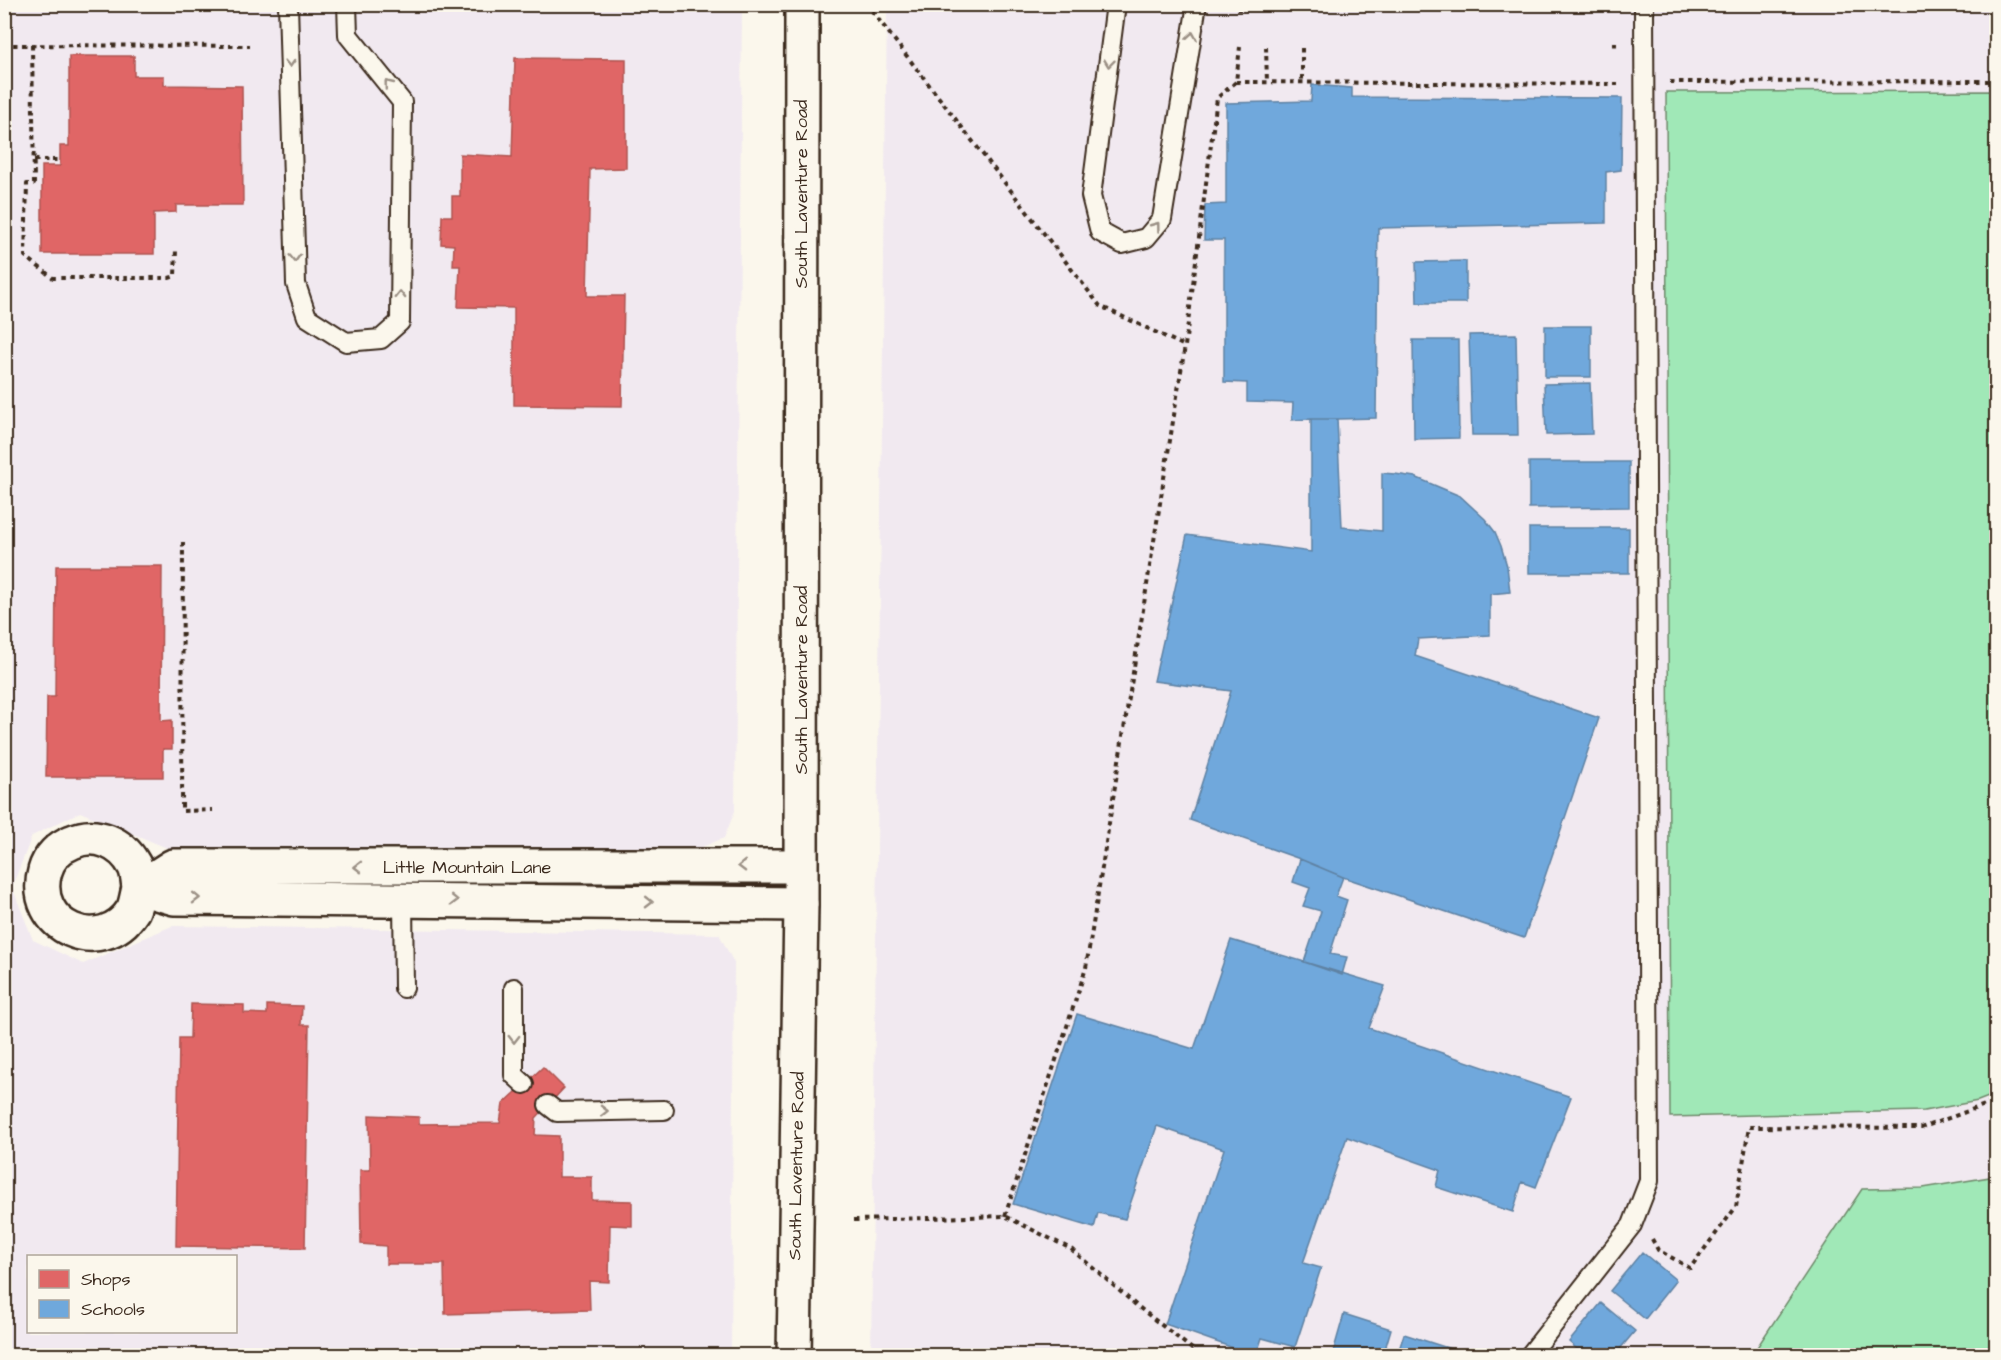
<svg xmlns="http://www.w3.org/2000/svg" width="2001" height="1360" viewBox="0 0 2001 1360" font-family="'Architects Daughter',sans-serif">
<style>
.built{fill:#f1e9f0;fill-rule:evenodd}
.green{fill:#a0e8b7;stroke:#6e896a;stroke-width:1.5}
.shops{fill:#e06666;stroke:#ae5450;stroke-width:1.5}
.schools{fill:#6fa8dc;stroke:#5f82a3;stroke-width:1.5}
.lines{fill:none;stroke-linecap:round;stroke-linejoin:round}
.lane-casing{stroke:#3b2a1e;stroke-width:22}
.street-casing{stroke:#3b2a1e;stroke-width:38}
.secondary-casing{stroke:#3b2a1e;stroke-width:38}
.path{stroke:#3b2a1e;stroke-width:4;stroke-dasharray:4.5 4.5;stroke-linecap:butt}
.lane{stroke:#fbf7ec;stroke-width:18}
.street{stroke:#fbf7ec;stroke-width:33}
.secondary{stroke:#fbf7ec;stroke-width:33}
.oneway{stroke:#9b9085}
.labels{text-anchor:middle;stroke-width:6;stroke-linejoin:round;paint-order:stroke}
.street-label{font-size:18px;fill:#3b2a1e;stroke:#fbf7ec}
</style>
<rect width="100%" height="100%" fill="#fbf7ec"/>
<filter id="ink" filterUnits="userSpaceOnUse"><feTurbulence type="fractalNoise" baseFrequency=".0167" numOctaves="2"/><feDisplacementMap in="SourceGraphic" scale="12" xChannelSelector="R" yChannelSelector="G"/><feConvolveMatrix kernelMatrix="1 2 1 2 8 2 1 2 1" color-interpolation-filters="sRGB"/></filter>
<g filter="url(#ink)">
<path class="built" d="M 5,5 L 742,5 L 735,811 L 724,838 L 697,849 L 172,850 L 80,812 L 32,836 L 12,887 L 33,940 L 83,964 L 172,926 L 719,934 L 734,963 L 731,1355 L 5,1356 ZM 28,1256 L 236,1256 L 236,1332 L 28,1332 Z
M 887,5 L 1996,5 L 1996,1355 L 871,1356 Z"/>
<path class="green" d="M 1996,91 L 1996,1094 L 1978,1101 L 1924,1111 L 1670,1117 L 1666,92 Z
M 1996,1176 L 1996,1355 L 1752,1355 L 1862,1189 L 1923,1188 Z"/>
<path class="shops" d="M 69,56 L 134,56 L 134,76 L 164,76 L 164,85 L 242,86 L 243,205 L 176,205 L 176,212 L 154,213 L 154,254 L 42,254 L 42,166 L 60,166 L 60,146 L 69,146 Z
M 515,58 L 626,59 L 626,168 L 590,169 L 587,296 L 624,296 L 622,406 L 514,405 L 514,308 L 458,307 L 460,266 L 453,266 L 454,245 L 441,244 L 442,216 L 452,216 L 452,196 L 460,196 L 460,154 L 512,157 Z
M 56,566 L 162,566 L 161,721 L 172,720 L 172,749 L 163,749 L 163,777 L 46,777 L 47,697 L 55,697 Z
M 191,1004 L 244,1005 L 244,1013 L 267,1014 L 267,1005 L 302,1006 L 301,1025 L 309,1025 L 305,1248 L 176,1246 L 179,1038 L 190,1038 Z
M 543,1067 L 564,1088 L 536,1118 L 535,1135 L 559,1136 L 559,1177 L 592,1177 L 592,1200 L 632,1201 L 632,1226 L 610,1225 L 609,1282 L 589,1281 L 590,1310 L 445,1314 L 444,1264 L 386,1264 L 386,1246 L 361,1244 L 360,1170 L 370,1170 L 369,1115 L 419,1117 L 419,1124 L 500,1123 L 503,1104 Z"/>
<path class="schools" d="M 1312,85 L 1352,88 L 1352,97 L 1622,98 L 1621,170 L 1606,172 L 1606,223 L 1378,228 L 1376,418 L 1337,419 L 1342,527 L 1382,531 L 1382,473 L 1395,474 L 1415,477 L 1460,496 L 1485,519 L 1495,532 L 1501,546 L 1507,566 L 1510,592 L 1490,594 L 1490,635 L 1418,639 L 1415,656 L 1599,718 L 1524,938 L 1343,877 L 1300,859 L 1190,820 L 1231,691 L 1154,681 L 1187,535 L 1311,552 L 1311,419 L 1292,420 L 1293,403 L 1247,402 L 1247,383 L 1224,382 L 1224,240 L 1204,240 L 1205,205 L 1226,204 L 1226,103 L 1311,101 Z
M 1466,261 L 1466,303 L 1417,303 L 1416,262 Z
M 1545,326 L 1591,326 L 1591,377 L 1545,377 Z
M 1516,334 L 1518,435 L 1472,435 L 1469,335 Z
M 1413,340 L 1458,340 L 1459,438 L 1414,439 Z
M 1590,383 L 1592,434 L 1546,435 L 1544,384 Z
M 1311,419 L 1337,419 L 1342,527 L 1382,531 L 1382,473 L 1395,474 L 1415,477 L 1460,496 L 1485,519 L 1495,532 L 1501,546 L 1507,566 L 1510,592 L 1490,594 L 1490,635 L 1418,639 L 1415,656 L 1599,718 L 1524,938 L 1343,877 L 1300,859 L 1190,820 L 1231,691 L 1154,681 L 1187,535 L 1311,552 Z
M 1529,462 L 1629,462 L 1629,507 L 1529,508 Z
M 1529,528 L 1629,528 L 1629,573 L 1529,573 Z
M 1300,859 L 1343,877 L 1336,896 L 1347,900 L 1330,954 L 1347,957 L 1342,975 L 1304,962 L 1321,911 L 1303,906 L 1310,888 L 1293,882 Z
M 1231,940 L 1385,986 L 1369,1028 L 1571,1097 L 1536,1187 L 1522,1182 L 1513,1212 L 1436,1187 L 1440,1170 L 1347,1137 L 1303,1263 L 1321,1268 L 1295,1347 L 1262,1338 L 1256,1356 L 1165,1324 L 1224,1149 L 1157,1126 L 1125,1219 L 1098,1213 L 1094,1228 L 1013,1204 L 1077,1014 L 1194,1049 Z
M 1642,1252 L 1676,1280 L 1645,1319 L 1610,1291 Z
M 1601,1303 L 1635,1331 L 1614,1356 L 1585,1356 L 1569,1342 Z
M 1344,1314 L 1391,1329 L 1383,1356 L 1332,1356 Z
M 1404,1334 L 1451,1349 L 1449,1356 L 1397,1356 Z"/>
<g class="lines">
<defs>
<path id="lane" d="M 288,4 L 296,284 L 307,317 L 346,342 L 381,339 L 400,322 L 402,102 L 348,35 L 347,4
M 1116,4 L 1091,196 L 1100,232 L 1122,244 L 1146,238 L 1162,219 L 1197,4
M 403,900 L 404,988
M 514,988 L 514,1075 L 524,1084
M 548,1105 L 557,1112 L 664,1110
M 1529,1356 L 1632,1225 L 1649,1181 L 1644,4"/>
<path id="street" d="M 139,888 C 138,881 138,872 134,865 C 122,843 96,831 72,842 C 59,847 49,857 45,871 C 29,927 102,959 133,910 C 136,904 137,895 139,888 L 173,866 L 800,866
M 139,888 L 174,898 L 801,904"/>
<path id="secondary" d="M 794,1356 L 801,904 L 802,4"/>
</defs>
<use href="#lane" class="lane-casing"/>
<use href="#street" class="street-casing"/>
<use href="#secondary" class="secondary-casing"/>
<path class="path" d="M 1610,4 L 1610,5
M 872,11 L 1100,306 L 1185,346
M 1239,11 L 1239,4
M 1615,42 L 1615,50
M 4,45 L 250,46
M 32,45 L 34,184 L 27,184 L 25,256 L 53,278 L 169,278 L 175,276 L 176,250
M 1266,47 L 1267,83
M 1302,48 L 1302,83
M 1236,82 L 1618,84
M 1670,82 L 1996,81
M 34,160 L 60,160
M 183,542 L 182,811 L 213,810
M 1005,1216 L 1086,968 L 1185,346 L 1217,98 L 1236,82 L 1240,47
M 854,1220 L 1005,1216 L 1071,1249 L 1136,1305 L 1201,1356
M 1652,1239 L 1658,1250 L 1690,1268 L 1736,1207 L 1749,1127 L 1921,1128 L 1996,1101"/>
<use href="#lane" class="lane"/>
<use href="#street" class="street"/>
<use href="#secondary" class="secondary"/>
</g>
<defs><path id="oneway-chevron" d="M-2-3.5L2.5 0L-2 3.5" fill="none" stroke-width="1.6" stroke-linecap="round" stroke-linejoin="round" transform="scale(1.5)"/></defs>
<g class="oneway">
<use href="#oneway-chevron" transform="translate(1192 36) rotate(-81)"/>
<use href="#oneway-chevron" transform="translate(290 63) rotate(88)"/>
<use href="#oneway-chevron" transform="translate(1109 63) rotate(97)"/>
<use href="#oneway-chevron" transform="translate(388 84) rotate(-129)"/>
<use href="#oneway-chevron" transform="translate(1156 226) rotate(-53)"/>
<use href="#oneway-chevron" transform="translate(295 258) rotate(88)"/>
<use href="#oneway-chevron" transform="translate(400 295) rotate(-89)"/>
<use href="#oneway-chevron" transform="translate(742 866) rotate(179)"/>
<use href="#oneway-chevron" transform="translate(358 867) rotate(180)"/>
<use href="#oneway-chevron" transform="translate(196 898) rotate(1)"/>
<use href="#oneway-chevron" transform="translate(454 900) rotate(1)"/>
<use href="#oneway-chevron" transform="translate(649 902) rotate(1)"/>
<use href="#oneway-chevron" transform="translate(514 1039) rotate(90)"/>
<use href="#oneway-chevron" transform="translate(604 1111) rotate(-1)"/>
</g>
</g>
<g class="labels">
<g class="street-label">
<text transform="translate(801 194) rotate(-90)" y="6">South Laventure Road</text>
<text transform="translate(801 680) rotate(-90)" y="6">South Laventure Road</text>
<text x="467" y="873">Little Mountain Lane</text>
<text transform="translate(796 1166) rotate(-89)" y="6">South Laventure Road</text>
</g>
</g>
<rect width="2001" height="1360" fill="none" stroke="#fbf7ec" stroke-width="24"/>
<rect x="12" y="12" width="1977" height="1336" fill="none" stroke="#3b2a1e" stroke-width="2" filter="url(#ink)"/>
<rect x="27" y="1255" width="210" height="78" fill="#fbf7ec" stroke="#aea59a" stroke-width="1.5"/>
<rect x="39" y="1270" width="30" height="18" fill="#e06666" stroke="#aea59a" stroke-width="1.5"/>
<text x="81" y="1285" font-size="18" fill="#3b2a1e">Shops</text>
<rect x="39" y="1300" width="30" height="18" fill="#6fa8dc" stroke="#aea59a" stroke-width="1.5"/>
<text x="81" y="1315" font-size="18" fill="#3b2a1e">Schools</text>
</svg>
